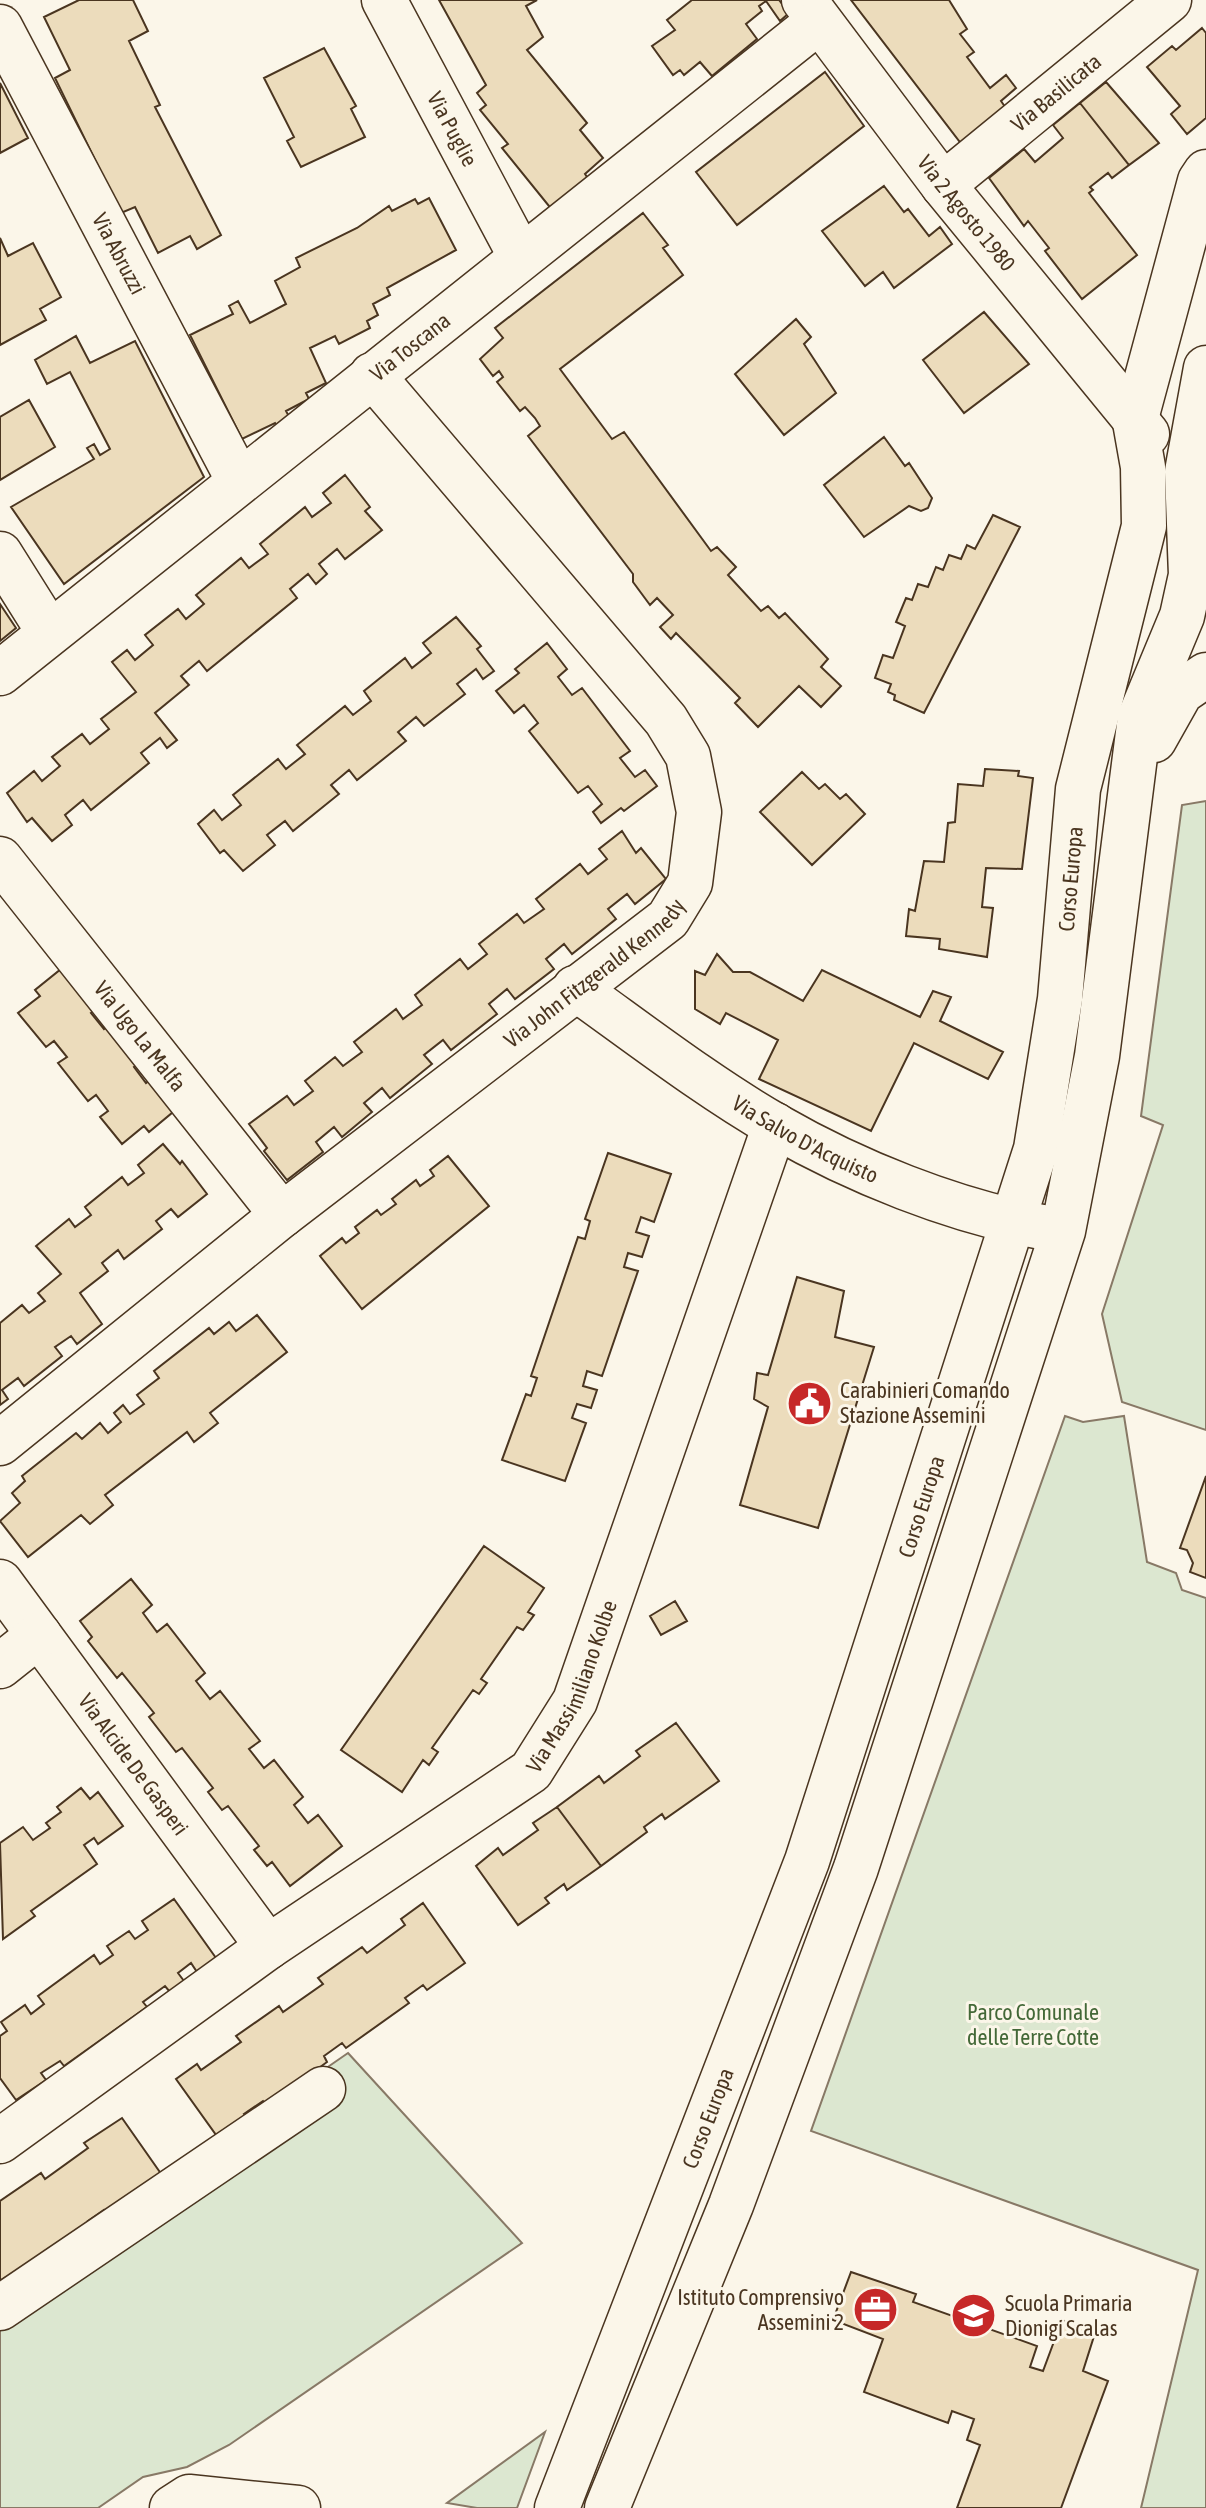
<svg xmlns="http://www.w3.org/2000/svg" width="1206" height="2508" viewBox="0 0 1206 2508" font-family="'Asap Condensed',sans-serif">
<style>
.green{fill:#dce7d0;stroke:#887966;stroke-width:2}
.building{fill:#ecdcbc;stroke:#4a3520;stroke-width:2}
.lines{fill:none;stroke-linecap:round;stroke-linejoin:round}
.minor-casing{stroke:#4a3520;stroke-width:47}
.minor{stroke:#fbf6e9;stroke-width:44}
.labels{text-anchor:middle;stroke-width:6;stroke-linejoin:round;paint-order:stroke}
.street-label{font-size:22px;fill:#4a3520;stroke:#fbf6e9}
.poi-label{font-size:22px;fill:#4a3520;stroke:#fbf6e9;text-anchor:start}
.park-label{font-size:22px;fill:#436837;stroke:#fbf6e9}
</style>
<rect width="100%" height="100%" fill="#fbf6e9"/>
<path class="green" d="M 1206,801 L 1206,1430 L 1122,1402 L 1102,1314 L 1163,1125 L 1141,1116 L 1182,805 Z
M 1065,1416 L 1083,1422 L 1124,1416 L 1147,1562 L 1176,1573 L 1182,1590 L 1206,1598 L 1206,2508 L 1141,2508 L 1198,2270 L 811,2131 Z
M 348,2053 L 522,2243 L 229,2445 L 187,2467 L 143,2477 L 98,2508 L 0,2508 L 0,2294 Z
M 545,2432 L 517,2508 L 477,2508 L 447,2503 Z"/>
<path class="building" d="M 79,0 L 133,0 L 148,31 L 129,41 L 160,105 L 155,107 L 221,235 L 197,249 L 190,236 L 158,253 L 135,207 L 121,213 L 55,78 L 70,70 L 44,17 Z
M 439,0 L 537,0 L 526,6 L 543,37 L 527,50 L 587,123 L 580,130 L 603,158 L 585,174 L 589,180 L 553,211 L 502,148 L 508,144 L 480,110 L 486,105 L 477,93 L 486,85 Z
M 692,0 L 779,0 L 789,13 L 780,21 L 766,1 L 759,6 L 762,11 L 746,24 L 757,39 L 712,76 L 700,62 L 684,75 L 680,70 L 673,75 L 652,46 L 675,30 L 667,20 Z
M 851,0 L 949,0 L 967,29 L 960,34 L 974,52 L 967,57 L 990,88 L 1006,75 L 1016,88 L 1001,101 L 1010,114 L 966,150 Z
M 1202,28 L 1206,33 L 1206,118 L 1187,134 L 1171,114 L 1180,106 L 1147,67 L 1172,46 L 1176,50 Z
M 324,48 L 356,106 L 351,109 L 365,137 L 301,167 L 287,141 L 294,137 L 264,78 Z
M 825,72 L 864,126 L 737,225 L 696,172 Z
M 1106,82 L 1159,143 L 1129,165 L 1080,103 Z
M 0,83 L 28,138 L 0,153 Z
M 1080,103 L 1129,165 L 1112,178 L 1108,173 L 1090,187 L 1093,190 L 1089,193 L 1137,255 L 1082,299 L 1045,251 L 1049,248 L 1028,221 L 1024,226 L 989,178 L 1024,149 L 1035,162 L 1063,138 L 1053,125 Z
M 884,186 L 904,212 L 908,209 L 929,236 L 940,227 L 952,244 L 894,288 L 883,272 L 865,286 L 822,231 Z
M 429,198 L 456,250 L 387,288 L 390,295 L 373,304 L 378,315 L 367,321 L 370,328 L 339,344 L 335,336 L 310,348 L 326,383 L 306,393 L 309,399 L 286,411 L 293,424 L 279,431 L 275,423 L 242,439 L 190,335 L 233,314 L 229,306 L 238,301 L 250,323 L 286,304 L 275,281 L 300,267 L 296,258 L 357,228 L 389,206 L 392,211 L 415,199 L 418,204 Z
M 643,213 L 668,245 L 663,248 L 683,275 L 560,369 L 612,439 L 624,432 L 711,551 L 717,547 L 736,567 L 728,575 L 761,611 L 768,606 L 779,618 L 785,613 L 828,659 L 821,667 L 841,686 L 821,707 L 799,686 L 758,727 L 735,703 L 740,698 L 676,633 L 671,639 L 660,627 L 673,615 L 657,598 L 650,605 L 633,582 L 633,574 L 528,436 L 540,426 L 535,418 L 525,407 L 520,411 L 497,382 L 503,377 L 499,371 L 493,376 L 480,359 L 503,338 L 495,328 Z
M 0,238 L 8,256 L 33,243 L 61,297 L 40,309 L 46,320 L 0,345 Z
M 984,312 L 1029,364 L 964,413 L 923,360 Z
M 796,319 L 811,337 L 804,344 L 836,393 L 784,435 L 735,374 Z
M 76,336 L 90,363 L 135,341 L 204,477 L 64,584 L 11,507 L 94,459 L 87,448 L 94,444 L 100,455 L 110,449 L 70,372 L 47,384 L 35,360 Z
M 29,400 L 55,447 L 0,480 L 0,417 Z
M 884,437 L 905,466 L 909,463 L 932,498 L 928,508 L 921,511 L 909,506 L 864,537 L 824,485 Z
M 345,475 L 370,507 L 365,511 L 382,530 L 345,559 L 337,549 L 319,564 L 327,574 L 316,584 L 308,574 L 290,589 L 297,598 L 207,671 L 199,661 L 181,676 L 189,685 L 155,713 L 177,740 L 167,748 L 160,738 L 141,753 L 149,763 L 91,810 L 83,800 L 65,815 L 72,825 L 52,841 L 32,818 L 27,822 L 7,793 L 34,771 L 42,781 L 60,766 L 52,757 L 82,734 L 90,744 L 109,729 L 101,719 L 136,692 L 112,662 L 127,650 L 135,660 L 153,645 L 145,635 L 178,609 L 186,619 L 204,604 L 196,595 L 241,558 L 249,568 L 268,554 L 260,544 L 305,507 L 312,517 L 331,503 L 323,493 Z
M 993,515 L 1020,527 L 924,713 L 894,700 L 895,695 L 888,692 L 891,684 L 875,678 L 883,655 L 893,658 L 905,626 L 896,622 L 906,598 L 912,600 L 918,584 L 928,587 L 936,567 L 943,570 L 949,555 L 961,559 L 967,545 L 975,549 Z
M 0,604 L 16,628 L 0,641 Z
M 456,617 L 481,646 L 477,649 L 494,671 L 483,679 L 476,669 L 457,684 L 465,694 L 424,726 L 416,717 L 398,732 L 406,741 L 357,780 L 349,770 L 331,785 L 339,794 L 293,831 L 285,821 L 267,835 L 275,845 L 243,871 L 224,850 L 220,853 L 198,824 L 214,810 L 222,820 L 241,805 L 233,795 L 278,759 L 286,769 L 305,754 L 297,745 L 345,706 L 353,715 L 371,701 L 364,691 L 405,658 L 412,668 L 431,653 L 423,643 Z
M 547,643 L 567,669 L 558,677 L 572,695 L 582,688 L 630,751 L 620,758 L 635,777 L 645,770 L 657,786 L 624,811 L 621,808 L 601,823 L 593,812 L 602,804 L 588,786 L 578,793 L 529,731 L 538,723 L 524,705 L 514,713 L 496,691 L 519,673 L 515,669 Z
M 985,769 L 1019,771 L 1018,776 L 1033,778 L 1022,869 L 986,868 L 982,907 L 993,908 L 987,957 L 939,949 L 940,939 L 906,936 L 909,909 L 915,911 L 924,861 L 944,862 L 948,823 L 955,822 L 958,784 L 983,786 Z
M 802,772 L 819,789 L 825,784 L 840,799 L 846,794 L 865,814 L 812,865 L 760,812 Z
M 622,831 L 636,853 L 641,848 L 666,879 L 635,904 L 627,894 L 608,909 L 616,919 L 572,954 L 564,944 L 546,959 L 554,969 L 515,999 L 507,989 L 489,1004 L 497,1014 L 451,1050 L 443,1040 L 424,1055 L 432,1064 L 390,1098 L 382,1088 L 364,1103 L 372,1112 L 342,1137 L 334,1127 L 316,1142 L 323,1152 L 287,1180 L 264,1151 L 267,1148 L 249,1124 L 287,1096 L 294,1105 L 313,1091 L 305,1081 L 335,1057 L 343,1066 L 362,1052 L 354,1042 L 396,1009 L 403,1019 L 422,1005 L 415,995 L 460,959 L 468,969 L 487,954 L 479,944 L 517,914 L 524,923 L 544,909 L 536,899 L 580,864 L 588,874 L 607,859 L 599,849 Z
M 717,954 L 733,972 L 750,972 L 803,1001 L 822,970 L 920,1017 L 933,991 L 951,997 L 940,1021 L 1003,1052 L 988,1079 L 914,1043 L 871,1131 L 759,1079 L 778,1040 L 726,1013 L 720,1024 L 695,1009 L 695,971 L 705,975 Z
M 66,965 L 100,1007 L 91,1013 L 104,1029 L 112,1023 L 142,1061 L 134,1067 L 146,1083 L 154,1077 L 179,1107 L 149,1132 L 144,1126 L 122,1144 L 100,1117 L 108,1111 L 96,1095 L 88,1101 L 58,1063 L 67,1057 L 54,1041 L 46,1047 L 18,1013 L 40,996 L 35,990 Z
M 163,1144 L 180,1164 L 182,1161 L 207,1194 L 178,1217 L 171,1209 L 156,1221 L 162,1229 L 124,1259 L 118,1250 L 102,1263 L 108,1271 L 80,1293 L 102,1324 L 77,1344 L 71,1336 L 55,1347 L 62,1356 L 24,1386 L 18,1378 L 2,1390 L 8,1399 L 0,1405 L 0,1323 L 22,1305 L 29,1313 L 45,1301 L 38,1293 L 61,1274 L 36,1246 L 69,1219 L 75,1227 L 91,1215 L 85,1207 L 122,1177 L 128,1185 L 144,1173 L 138,1165 Z
M 608,1153 L 671,1174 L 654,1222 L 641,1217 L 636,1232 L 649,1236 L 642,1257 L 628,1253 L 624,1267 L 638,1271 L 602,1376 L 587,1371 L 583,1386 L 597,1390 L 591,1408 L 577,1404 L 572,1418 L 586,1423 L 565,1481 L 502,1460 L 526,1394 L 531,1396 L 537,1378 L 531,1376 L 578,1237 L 585,1239 L 590,1221 L 585,1219 Z
M 448,1156 L 489,1206 L 362,1309 L 320,1256 L 342,1238 L 346,1243 L 359,1233 L 355,1227 L 377,1210 L 381,1215 L 396,1204 L 392,1199 L 416,1180 L 420,1186 L 434,1176 L 430,1170 Z
M 797,1277 L 844,1291 L 835,1337 L 874,1347 L 818,1528 L 740,1505 L 768,1407 L 754,1399 L 757,1373 L 768,1375 Z
M 257,1315 L 287,1352 L 210,1413 L 218,1423 L 194,1442 L 187,1432 L 105,1495 L 113,1505 L 90,1524 L 81,1515 L 28,1557 L 0,1521 L 20,1503 L 12,1493 L 25,1481 L 22,1476 L 76,1433 L 82,1439 L 100,1423 L 108,1433 L 121,1422 L 114,1413 L 123,1405 L 130,1414 L 144,1404 L 137,1395 L 159,1378 L 154,1371 L 209,1328 L 214,1334 L 229,1322 L 236,1331 Z
M 1206,1476 L 1206,1578 L 1190,1572 L 1193,1563 L 1187,1550 L 1180,1548 Z
M 484,1546 L 544,1588 L 528,1612 L 534,1615 L 523,1630 L 517,1627 L 481,1679 L 487,1683 L 479,1694 L 473,1690 L 432,1748 L 438,1752 L 429,1765 L 423,1760 L 402,1792 L 341,1750 Z
M 131,1579 L 152,1605 L 143,1613 L 157,1632 L 167,1624 L 205,1673 L 196,1681 L 210,1699 L 220,1691 L 260,1741 L 249,1749 L 264,1768 L 274,1760 L 303,1797 L 294,1805 L 308,1823 L 318,1815 L 342,1846 L 290,1886 L 272,1862 L 267,1866 L 254,1850 L 259,1846 L 228,1806 L 222,1810 L 208,1792 L 213,1788 L 182,1748 L 176,1752 L 149,1717 L 154,1713 L 122,1673 L 117,1678 L 88,1641 L 92,1637 L 80,1621 Z
M 675,1601 L 687,1621 L 661,1635 L 650,1616 Z
M 676,1723 L 719,1781 L 665,1819 L 662,1814 L 644,1827 L 647,1832 L 601,1866 L 557,1807 L 599,1776 L 604,1783 L 640,1756 L 636,1751 Z
M 81,1788 L 90,1799 L 98,1792 L 123,1826 L 98,1844 L 94,1838 L 84,1845 L 97,1864 L 31,1911 L 35,1916 L 3,1939 L 0,1843 L 23,1827 L 33,1840 L 50,1828 L 46,1823 L 61,1812 L 57,1807 Z
M 557,1807 L 601,1866 L 567,1890 L 564,1884 L 545,1898 L 549,1903 L 518,1925 L 476,1866 L 498,1848 L 503,1855 L 538,1830 L 533,1823 Z
M 174,1899 L 216,1958 L 197,1972 L 191,1963 L 178,1973 L 184,1981 L 170,1992 L 165,1986 L 143,2002 L 147,2007 L 64,2066 L 60,2061 L 41,2073 L 46,2080 L 16,2100 L 0,2078 L 0,2036 L 7,2031 L 1,2022 L 25,2005 L 31,2014 L 44,2004 L 38,1996 L 94,1955 L 100,1964 L 113,1955 L 107,1946 L 129,1931 L 135,1939 L 148,1930 L 142,1921 Z
M 423,1903 L 465,1963 L 427,1990 L 423,1985 L 405,1998 L 409,2003 L 346,2048 L 342,2043 L 324,2056 L 327,2062 L 267,2106 L 263,2101 L 244,2114 L 248,2119 L 219,2139 L 176,2079 L 197,2064 L 201,2070 L 241,2042 L 236,2036 L 279,2006 L 283,2012 L 323,1984 L 318,1978 L 362,1947 L 367,1953 L 405,1925 L 401,1919 Z
M 122,2118 L 164,2178 L 109,2217 L 104,2210 L 88,2221 L 93,2227 L 11,2284 L 6,2277 L 0,2281 L 0,2201 L 41,2173 L 45,2179 L 88,2148 L 84,2143 Z
M 851,2272 L 916,2294 L 913,2302 L 1037,2346 L 1030,2367 L 1043,2371 L 1062,2320 L 1095,2333 L 1083,2371 L 1108,2381 L 1061,2508 L 957,2508 L 980,2445 L 967,2440 L 974,2419 L 952,2411 L 948,2423 L 864,2392 L 883,2339 L 833,2320 Z"/>
<g class="lines">
<defs>
<g id="minor">
<path id="s1" d="M 384,0 L 521,257"/>
<path id="s2" d="M 804,0 L 943,185 L 1147,434"/>
<path id="s3" d="M 0,27 L 239,481"/>
<path id="s4" d="M 943,185 L 1169,0"/>
<path d="M 0,554 L 49,632"/>
<path id="s5" d="M 0,673 L 819,21"/>
<path d="M 1154,740 L 1181,692 L 1206,675"/>
<path id="s6" d="M 0,859 L 282,1215"/>
<path id="s7" d="M 575,988 C 638,1033 708,1087 776,1126 C 854,1171 953,1211 1042,1227"/>
<path id="s8" d="M 0,1443 L 282,1215 L 668,919 L 690,883 L 699,812 L 688,756 L 666,720 L 372,375"/>
<path id="s9" d="M 0,1582 L 268,1947"/>
<path d="M 0,1666 L 39,1635"/>
<path id="s10" d="M 0,2141 L 268,1947 L 531,1771 L 575,1701 L 775,1125"/>
<path d="M 0,2308 L 323,2089"/>
<path d="M 172,2508 L 189,2497 L 298,2508"/>
<path id="s11" d="M 557,2508 L 807,1861 L 1036,1149 L 1060,999 L 1078,789 L 1144,526 L 1143,467 L 1135,422 L 1200,181 L 1206,172"/>
<path d="M 607,2508 L 731,2205 L 856,1868 L 1063,1231 L 1097,1056 L 1140,717 L 1182,616 L 1191,575 L 1187,472 L 1206,368"/>
</g>
</defs>
<use href="#minor" class="minor-casing"/>
<use href="#minor" class="minor"/>
</g>
<defs>
<symbol id="civic-disc" viewBox="-11 -11 22 22"><circle r="9.5" fill="#c62828" stroke="#fbf6e9"/><path d="M-.6-6.5H3V-4.5H.6V-3L4-1V1h2V6H-6V1h2V-1L-.6-3ZM-1.2 2.5V6h2.4V2.5Z" fill="#fff"/></symbol>
<symbol id="office-disc" viewBox="-11 -11 22 22"><circle r="9.5" fill="#c62828" stroke="#fbf6e9"/><path d="M-6-3h4V-5.5h4V-3h4V5H-6ZM-1-4.5V-3h2v-1.5ZM-6 0V1H6V0Z" fill="#fff"/></symbol>
<symbol id="school-disc" viewBox="-11 -11 22 22"><circle r="9.5" fill="#c62828" stroke="#fbf6e9"/><path d="M0-5L7-2L0 1L-7-2ZM-4 1L0 2.5L4 1V4Q0 6-4 4Z" fill="#fff"/></symbol>
</defs>
<g fill-rule="evenodd">
<use href="#civic-disc" x="784" y="1378" width="51" height="51"/>
<use href="#office-disc" x="850" y="2284" width="51" height="51"/>
<use href="#school-disc" x="948" y="2290" width="51" height="51"/>
</g>
<g class="labels">
<g class="street-label">
<text dy="8" stroke="none"><textPath href="#s4" startOffset="146">Via Basilicata</textPath></text>
<text dy="8" stroke="none"><textPath href="#s1" startOffset="146">Via Puglie</textPath></text>
<text dy="8" stroke="none"><textPath href="#s2" startOffset="268">Via 2 Agosto 1980</textPath></text>
<text dy="8" stroke="none"><textPath href="#s3" startOffset="256">Via Abruzzi</textPath></text>
<text dy="8" stroke="none"><textPath href="#s5" startOffset="524">Via Toscana</textPath></text>
<text dy="8" stroke="none"><textPath href="#s11" startOffset="1714">Corso Europa</textPath></text>
<text dy="8" stroke="none"><textPath href="#s8" startOffset="758">Via John Fitzgerald Kennedy</textPath></text>
<text dy="8" stroke="none"><textPath href="#s6" startOffset="226">Via Ugo La Malfa</textPath></text>
<text dy="8" stroke="none"><textPath href="#s7" startOffset="276">Via Salvo D'Acquisto</textPath></text>
<text dy="8" stroke="none"><textPath href="#s11" startOffset="1066">Corso Europa</textPath></text>
<text dy="8" stroke="none"><textPath href="#s10" startOffset="742">Via Massimiliano Kolbe</textPath></text>
<text dy="8" stroke="none"><textPath href="#s9" startOffset="226">Via Alcide De Gasperi</textPath></text>
<text dy="8" stroke="none"><textPath href="#s11" startOffset="418">Corso Europa</textPath></text>
</g>
<g class="poi-label">
<text x="840" y="1398">Carabinieri Comando<tspan x="840" dy="25">Stazione Assemini</tspan></text>
<text x="844" y="2305" text-anchor="end">Istituto Comprensivo<tspan x="844" dy="25">Assemini 2</tspan></text>
<text x="1005" y="2311">Scuola Primaria<tspan x="1005" dy="25">Dionigi Scalas</tspan></text>
</g>
<g class="park-label">
<text x="1033" y="2020">Parco Comunale<tspan x="1033" dy="25">delle Terre Cotte</tspan></text>
</g>
</g>
</svg>
